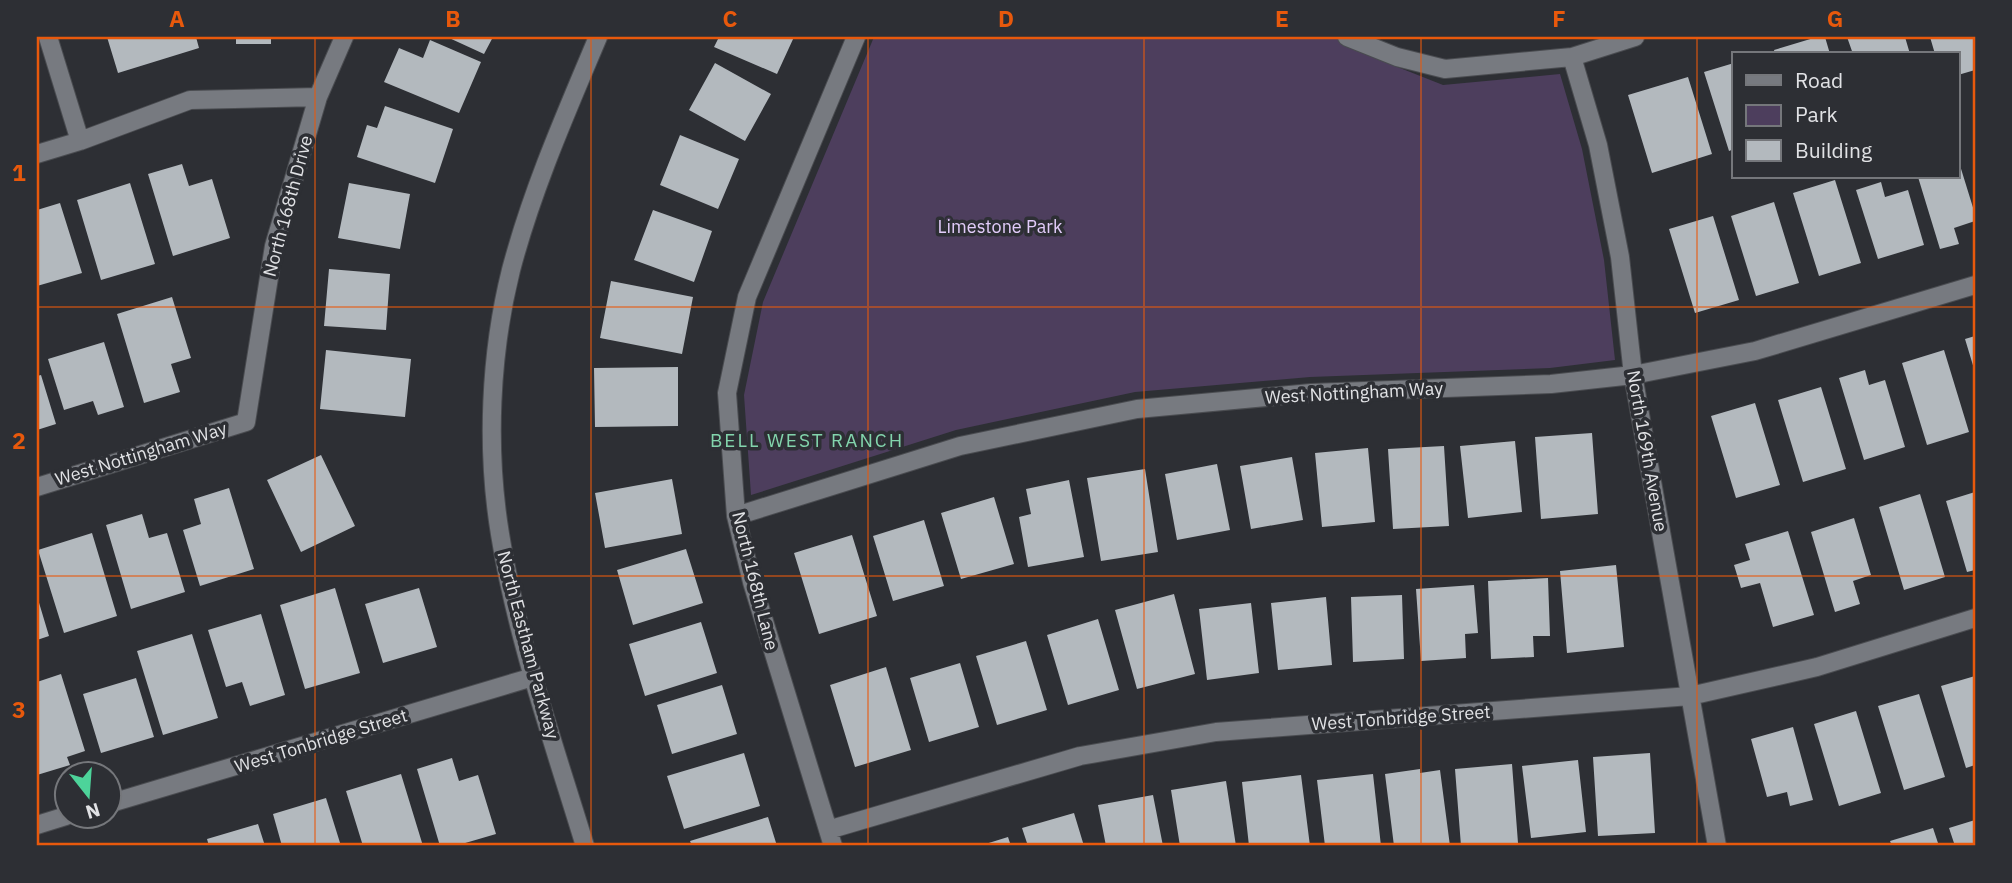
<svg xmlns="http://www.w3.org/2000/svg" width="2012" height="883" viewBox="0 0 2012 883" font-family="'IBM Plex Sans',sans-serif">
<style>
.green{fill:#4d3e5d}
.building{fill:#b3b9be}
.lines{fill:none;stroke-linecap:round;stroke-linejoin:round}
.minor-casing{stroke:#4a4c50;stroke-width:20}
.tertiary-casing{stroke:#4a4c50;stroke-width:20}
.minor{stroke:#777a80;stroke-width:18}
.tertiary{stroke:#777a80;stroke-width:18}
.grid{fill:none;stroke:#e8590c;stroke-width:2;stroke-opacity:0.55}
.labels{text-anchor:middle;stroke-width:7;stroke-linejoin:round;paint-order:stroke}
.street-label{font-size:18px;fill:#e1e2e5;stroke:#2d2f34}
.park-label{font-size:18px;fill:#e2ccfa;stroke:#2d2f34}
.neighbourhood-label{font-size:19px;letter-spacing:2px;fill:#83d5ad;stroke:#2d2f34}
.neatline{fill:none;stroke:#e8590c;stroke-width:2.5}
.grid-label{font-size:23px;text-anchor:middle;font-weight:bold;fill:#e8590c}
</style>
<rect width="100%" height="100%" fill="#2d2f34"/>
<path class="green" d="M 874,37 L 1340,37 L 1357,51 L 1443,85 L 1560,74 L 1582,149 L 1604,260 L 1615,360 L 1550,368 L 1310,377 L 1135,392 L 956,430 L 751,495 L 744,395 L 763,302 Z"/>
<path class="building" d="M 107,37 L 196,37 L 199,48 L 118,73 Z
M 236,37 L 271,37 L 271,44 L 236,44 Z
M 447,37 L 493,37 L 484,54 Z
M 719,37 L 794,37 L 777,74 L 714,47 Z
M 1817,37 L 1825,37 L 1830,54 L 1775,54 L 1774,50 Z
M 1847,37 L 1905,37 L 1910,54 L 1853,54 Z
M 1930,37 L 1975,37 L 1975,70 L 1958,75 L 1958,54 L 1935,54 Z
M 430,40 L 481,62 L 459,113 L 384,82 L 399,48 L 423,58 Z
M 715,63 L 771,94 L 745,141 L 689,110 Z
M 1734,63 L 1734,149 L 1729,151 L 1704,72 Z
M 1688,77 L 1712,154 L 1652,173 L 1628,95 Z
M 385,106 L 453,129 L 435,183 L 357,157 L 367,125 L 377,128 Z
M 680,135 L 739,159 L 718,209 L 660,185 Z
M 1958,159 L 1975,214 L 1975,221 L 1954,228 L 1959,244 L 1940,249 L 1918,177 L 1958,177 Z
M 182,164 L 189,186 L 212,179 L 230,238 L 173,256 L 148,174 Z
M 1835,180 L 1861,263 L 1819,276 L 1793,193 Z
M 1881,182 L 1885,197 L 1908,190 L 1924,245 L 1878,259 L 1856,190 Z
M 130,183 L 155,264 L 101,280 L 77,200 Z
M 349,183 L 410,194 L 400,249 L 338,238 Z
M 1774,202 L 1799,283 L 1756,296 L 1731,216 Z
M 60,203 L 82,273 L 37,286 L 37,210 Z
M 653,210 L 712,231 L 694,282 L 634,260 Z
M 1713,216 L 1739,300 L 1695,313 L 1669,229 Z
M 329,269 L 390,274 L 386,330 L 324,326 Z
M 611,281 L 693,297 L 682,354 L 600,338 Z
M 172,297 L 191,358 L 171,364 L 180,392 L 144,403 L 117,314 Z
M 1975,336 L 1975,372 L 1965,339 Z
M 104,342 L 124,407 L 98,415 L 93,401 L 64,410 L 48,359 Z
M 326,350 L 411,359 L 405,417 L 320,409 Z
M 1944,350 L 1969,432 L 1927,445 L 1902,363 Z
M 678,367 L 678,426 L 595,427 L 594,368 Z
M 1865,370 L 1869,385 L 1885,380 L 1905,447 L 1864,460 L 1839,378 Z
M 41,375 L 56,424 L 37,430 L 37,376 Z
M 1821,387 L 1846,469 L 1803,482 L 1778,400 Z
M 1755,403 L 1780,485 L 1736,498 L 1711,416 Z
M 1592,433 L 1598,514 L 1541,519 L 1535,437 Z
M 1515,441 L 1522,512 L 1468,518 L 1460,446 Z
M 1444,446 L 1449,526 L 1393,529 L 1388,449 Z
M 1368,448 L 1375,522 L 1322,527 L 1315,453 Z
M 321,455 L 355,526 L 301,552 L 267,480 Z
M 1292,457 L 1303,520 L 1251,529 L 1240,466 Z
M 1217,464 L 1230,530 L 1177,540 L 1165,474 Z
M 1145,469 L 1158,552 L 1101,561 L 1087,478 Z
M 672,479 L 682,534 L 605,548 L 595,493 Z
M 1069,480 L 1084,557 L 1028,567 L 1019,517 L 1031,514 L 1026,489 Z
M 229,488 L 254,569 L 200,586 L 183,530 L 201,524 L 194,499 Z
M 1975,492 L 1975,570 L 1967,572 L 1946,501 Z
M 1920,494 L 1945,577 L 1904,590 L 1879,507 Z
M 994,497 L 1014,564 L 961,579 L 941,513 Z
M 142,514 L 149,538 L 167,533 L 185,592 L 131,609 L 106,525 Z
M 1854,518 L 1871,575 L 1853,581 L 1860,604 L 1835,612 L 1811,532 Z
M 924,520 L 944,586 L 893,601 L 873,536 Z
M 1788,531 L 1814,615 L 1773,627 L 1760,583 L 1741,588 L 1734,565 L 1750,560 L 1745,544 Z
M 92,533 L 117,616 L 64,633 L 38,550 Z
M 852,535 L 877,616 L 819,634 L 794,553 Z
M 686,549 L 703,603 L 633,625 L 617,570 Z
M 1616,565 L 1624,647 L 1567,653 L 1560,571 Z
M 1548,578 L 1550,636 L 1533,636 L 1534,657 L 1491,659 L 1488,581 Z
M 1474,585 L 1478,633 L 1465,634 L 1466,658 L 1421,661 L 1416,589 Z
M 335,588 L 360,673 L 305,689 L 280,605 Z
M 419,588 L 437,647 L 383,663 L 365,604 Z
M 1174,594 L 1195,674 L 1137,689 L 1115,610 Z
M 1402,595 L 1404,659 L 1353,662 L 1351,597 Z
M 37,596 L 49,636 L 37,640 Z
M 1326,597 L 1332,665 L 1278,670 L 1271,603 Z
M 1251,603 L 1259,673 L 1207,680 L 1199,609 Z
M 261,614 L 285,695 L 250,706 L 242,682 L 226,687 L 208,630 Z
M 1098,619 L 1119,690 L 1068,705 L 1047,635 Z
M 701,622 L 717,673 L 645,696 L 629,644 Z
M 192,634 L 218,718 L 163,735 L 137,651 Z
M 1026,641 L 1047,710 L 997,725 L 976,656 Z
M 960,663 L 979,727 L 929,742 L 910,678 Z
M 886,667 L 911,750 L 855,767 L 830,685 Z
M 61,674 L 85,751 L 67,757 L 70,765 L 37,775 L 37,682 Z
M 1975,676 L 1975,765 L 1966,768 L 1941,686 Z
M 136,678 L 154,737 L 101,753 L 83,694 Z
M 722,685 L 737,734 L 672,754 L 657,705 Z
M 1919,694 L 1945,777 L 1904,790 L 1878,706 Z
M 1856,711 L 1881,793 L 1839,806 L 1814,724 Z
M 1793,727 L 1813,800 L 1790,806 L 1787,792 L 1767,797 L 1751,739 Z
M 744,753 L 760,806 L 684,829 L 667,776 Z
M 1650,753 L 1655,833 L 1598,836 L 1593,757 Z
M 452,758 L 459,781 L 478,775 L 496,834 L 455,846 L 440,846 L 417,769 Z
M 1578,760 L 1586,832 L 1531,838 L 1522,766 Z
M 1512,764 L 1518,843 L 1461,846 L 1455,769 Z
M 1420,769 L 1420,773 L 1440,770 L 1450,846 L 1394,846 L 1385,774 Z
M 401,774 L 423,846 L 363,846 L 346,791 Z
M 1373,774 L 1381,846 L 1325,846 L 1317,780 Z
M 1301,775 L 1310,846 L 1249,846 L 1242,782 Z
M 1226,781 L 1236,846 L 1180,846 L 1171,790 Z
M 1153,795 L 1163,846 L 1106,846 L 1098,805 Z
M 326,798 L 341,846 L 282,846 L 273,814 Z
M 1074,813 L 1084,846 L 1028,846 L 1022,828 Z
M 768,817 L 777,846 L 692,846 L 690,841 Z
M 1975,820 L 1975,846 L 1955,846 L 1949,828 Z
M 258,824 L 265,846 L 209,846 L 207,839 Z
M 1933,828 L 1939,846 L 1892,846 L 1890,841 Z
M 1008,837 L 1011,846 L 979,846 Z"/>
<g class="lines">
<defs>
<path id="minor" d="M 48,37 L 80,141
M 1347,37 L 1397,57 L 1445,69 L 1572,57 L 1635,37
M 1572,57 L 1598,145 L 1620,257 L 1633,375 L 1717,846
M 37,154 L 80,141 L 190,100 L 318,97
M 37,487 L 246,422 L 274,246 L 318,97 L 344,37
M 736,516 L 960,446 L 1137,409 L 1311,393 L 1551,384 L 1633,375 L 1755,351 L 1975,285
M 108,804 L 533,677
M 37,825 L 66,816
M 828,830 L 1080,756 L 1216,732 L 1690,696 L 1817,667 L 1975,618
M 833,846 L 752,582 L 736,516 L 727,393 L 747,297 L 856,37"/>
<path id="tertiary" d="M 585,846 C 554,744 517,640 500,534 C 486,449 490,354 511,270 C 532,190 566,113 598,37"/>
</defs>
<use href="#minor" class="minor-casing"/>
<use href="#tertiary" class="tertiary-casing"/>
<use href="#minor" class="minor"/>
<use href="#tertiary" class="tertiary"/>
</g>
<path class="grid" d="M 315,37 L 315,846M 591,37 L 591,846M 868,37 L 868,846M 1144,37 L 1144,846M 1421,37 L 1421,846M 1697,37 L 1697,846M 37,307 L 1975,307M 37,576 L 1975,576"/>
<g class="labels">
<g class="street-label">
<text transform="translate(288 206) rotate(-75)" y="6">North 168th Drive</text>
<text transform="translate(1354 393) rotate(-3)" y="6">West Nottingham Way</text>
<text transform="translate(1647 451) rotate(80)" y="6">North 169th Avenue</text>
<text transform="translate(141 454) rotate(-17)" y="6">West Nottingham Way</text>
<text transform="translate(755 581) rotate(76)" y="6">North 168th Lane</text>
<text transform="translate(528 645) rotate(75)" y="6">North Eastham Parkway</text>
<text transform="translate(1401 718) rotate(-4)" y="6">West Tonbridge Street</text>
<text transform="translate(321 741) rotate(-17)" y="6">West Tonbridge Street</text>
</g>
<g class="park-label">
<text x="1000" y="233">Limestone Park</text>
</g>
<g class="neighbourhood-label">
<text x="807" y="447">BELL WEST RANCH</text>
</g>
</g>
<rect width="2012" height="883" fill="none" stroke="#2d2f34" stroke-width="77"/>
<rect x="1732" y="52" width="228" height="126" fill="#2d2f34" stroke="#75777b" stroke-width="2"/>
<rect x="1746" y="75" width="35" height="10" fill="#777a80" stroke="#75777b" stroke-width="2"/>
<text x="1795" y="88" font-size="21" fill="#e1e2e5">Road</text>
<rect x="1746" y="105" width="35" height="21" fill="#4d3e5d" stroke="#75777b" stroke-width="2"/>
<text x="1795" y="122" font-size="21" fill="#e1e2e5">Park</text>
<rect x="1746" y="140" width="35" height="21" fill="#b3b9be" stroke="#75777b" stroke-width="2"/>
<text x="1795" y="158" font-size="21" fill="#e1e2e5">Building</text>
<g transform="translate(88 795) rotate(163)"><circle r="33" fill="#2d2f34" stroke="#75777b" stroke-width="2"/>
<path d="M0-5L12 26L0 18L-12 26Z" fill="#4dd39a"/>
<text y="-10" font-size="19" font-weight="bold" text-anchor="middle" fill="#e1e2e5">N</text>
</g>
<rect x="38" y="38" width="1936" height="806" class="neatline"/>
<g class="grid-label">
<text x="177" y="27">A</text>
<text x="453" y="27">B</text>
<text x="730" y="27">C</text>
<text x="1006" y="27">D</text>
<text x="1282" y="27">E</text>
<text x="1559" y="27">F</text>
<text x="1835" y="27">G</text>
<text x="19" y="181">1</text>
<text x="19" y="449">2</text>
<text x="19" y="718">3</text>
</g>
</svg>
